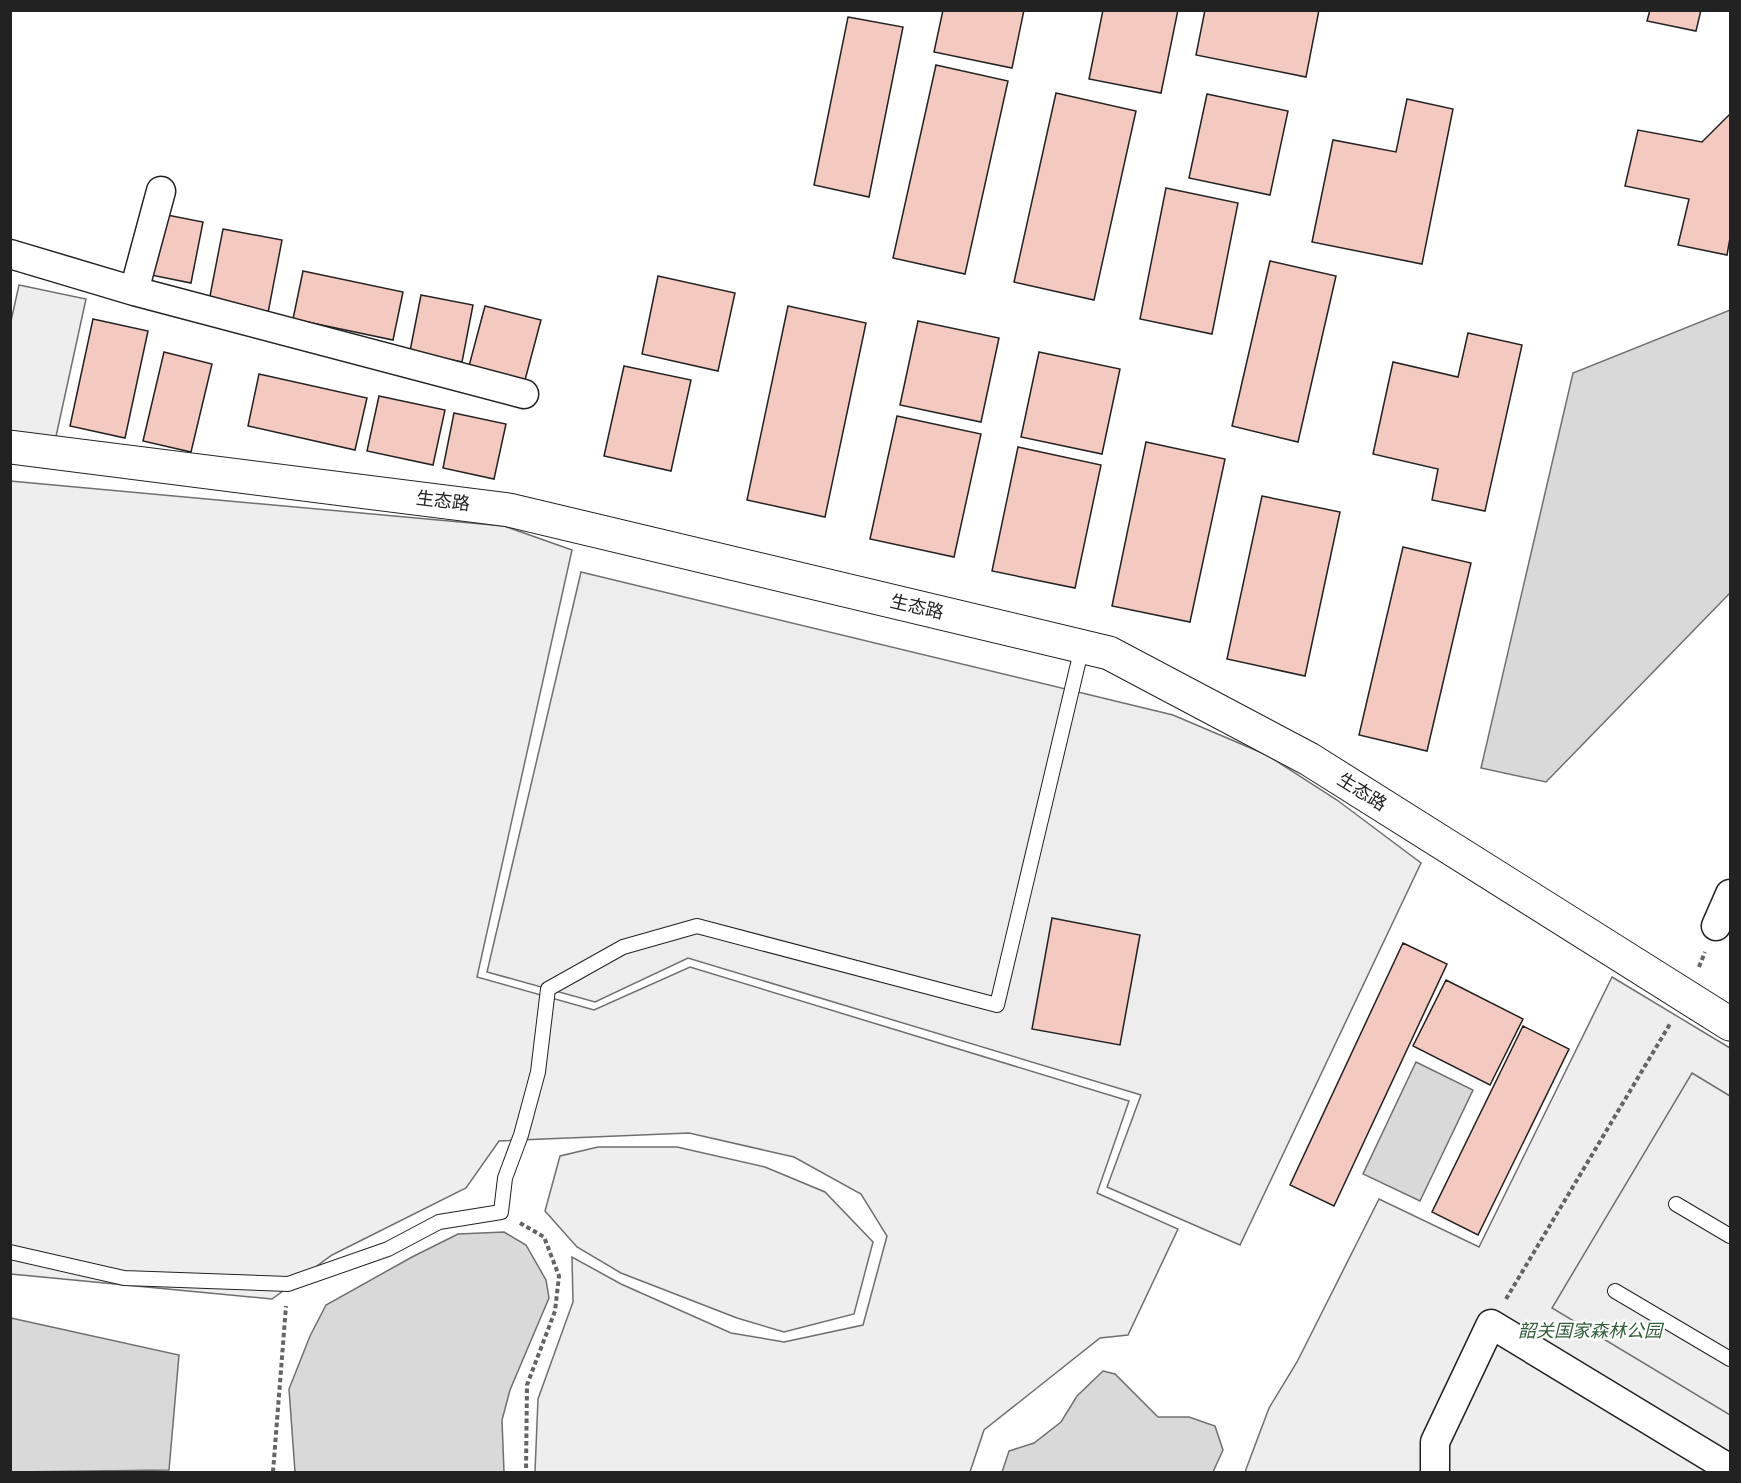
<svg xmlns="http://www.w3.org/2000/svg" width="1741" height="1483" viewBox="0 0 1741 1483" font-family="Georgia,'Noto Sans SC',serif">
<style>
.green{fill:#eee;stroke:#6f6f6f;stroke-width:1.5}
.parking{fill:#ededed;stroke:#6f6f6f;stroke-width:1.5}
.water{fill:#d9d9d9;stroke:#6f6f6f;stroke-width:1.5}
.building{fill:#f3c9c0;stroke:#222;stroke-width:1.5}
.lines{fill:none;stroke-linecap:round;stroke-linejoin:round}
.lane-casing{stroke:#222;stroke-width:16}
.street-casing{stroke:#222;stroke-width:31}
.secondary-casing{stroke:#222;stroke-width:35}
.path{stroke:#646464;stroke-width:4;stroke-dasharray:4.5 3;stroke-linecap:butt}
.lane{stroke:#fff;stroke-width:14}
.street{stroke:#fff;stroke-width:28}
.secondary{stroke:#fff;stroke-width:33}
.labels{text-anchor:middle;stroke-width:4.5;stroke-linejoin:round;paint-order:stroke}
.street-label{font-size:18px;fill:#222;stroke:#fff}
.park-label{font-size:18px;font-style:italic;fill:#2f5e38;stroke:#fff}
</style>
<rect width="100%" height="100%" fill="#fff"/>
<path class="green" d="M 19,285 L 86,299 L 55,441 L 11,431 L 11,321 Z
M 10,481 L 504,526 L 572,550 L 477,977 L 594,1010 L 690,967 L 1129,1101 L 1097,1193 L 1178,1229 L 1128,1335 L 1100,1338 L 984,1430 L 970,1472 L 535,1472 L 538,1399 L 573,1302 L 572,1257 L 621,1284 L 731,1333 L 784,1342 L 863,1325 L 887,1236 L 861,1194 L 794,1157 L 689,1133 L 499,1141 L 466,1188 L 332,1255 L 272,1299 L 11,1274 Z
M 1612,977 L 1730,1048 L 1730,1472 L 1245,1472 L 1269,1408 L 1297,1362 L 1379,1199 L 1479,1247 Z
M 598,1147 L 677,1147 L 765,1167 L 825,1192 L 873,1242 L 854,1314 L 784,1332 L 737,1318 L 621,1273 L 577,1247 L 545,1211 L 560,1156 Z"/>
<path class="parking" d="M 581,572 L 1173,715 L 1267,755 L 1337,800 L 1421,863 L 1240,1245 L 1107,1187 L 1141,1095 L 688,958 L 595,1002 L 487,972 Z
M 1692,1073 L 1730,1096 L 1730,1415 L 1552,1308 Z"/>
<path class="water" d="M 1730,310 L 1730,593 L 1546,782 L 1481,768 L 1573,373 Z
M 1416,1062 L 1473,1090 L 1420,1201 L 1363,1174 Z
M 504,1232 L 526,1245 L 546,1280 L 549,1298 L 510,1390 L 502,1420 L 504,1472 L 295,1472 L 289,1389 L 310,1336 L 326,1305 L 412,1257 L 458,1234 Z
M 11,1318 L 179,1355 L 169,1470 L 11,1472 Z
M 1103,1371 L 1115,1374 L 1158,1417 L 1189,1417 L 1215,1426 L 1223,1450 L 1213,1472 L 1002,1472 L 1009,1451 L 1034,1443 L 1061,1422 L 1077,1396 Z"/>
<path class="building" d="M 943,10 L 1024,10 L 1012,68 L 934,52 Z
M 1103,10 L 1178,10 L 1161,93 L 1089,79 Z
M 1205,10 L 1319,10 L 1306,77 L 1196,55 Z
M 1650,10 L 1701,10 L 1696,31 L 1647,21 Z
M 848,17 L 903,27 L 869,197 L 814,185 Z
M 936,65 L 1008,81 L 965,274 L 893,258 Z
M 1056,93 L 1136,111 L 1094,300 L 1014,282 Z
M 1207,94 L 1288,111 L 1270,195 L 1189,178 Z
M 1407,99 L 1453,109 L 1422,264 L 1312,242 L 1333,140 L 1396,152 Z
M 1730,114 L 1730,238 L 1727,255 L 1678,245 L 1689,199 L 1625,186 L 1638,130 L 1702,142 Z
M 1166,188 L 1238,203 L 1212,334 L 1140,319 Z
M 162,214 L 203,222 L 191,283 L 151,275 Z
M 223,229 L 282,240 L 268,313 L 209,301 Z
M 1270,261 L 1336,276 L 1298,442 L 1232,426 Z
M 303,271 L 403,292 L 393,340 L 293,319 Z
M 658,276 L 735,293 L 718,371 L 642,354 Z
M 421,295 L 473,305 L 462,362 L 410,351 Z
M 485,306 L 541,320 L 525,380 L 469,366 Z
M 788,306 L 866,323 L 825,517 L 747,500 Z
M 93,319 L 148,331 L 125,438 L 70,426 Z
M 918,321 L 999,338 L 981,422 L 900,405 Z
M 1468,333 L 1522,345 L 1485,511 L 1432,500 L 1438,469 L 1373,454 L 1393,362 L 1458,377 Z
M 164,352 L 212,364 L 191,452 L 143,441 Z
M 1039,352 L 1120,369 L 1102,454 L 1021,437 Z
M 624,366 L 691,380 L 671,471 L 604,456 Z
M 259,374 L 367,398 L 355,450 L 248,426 Z
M 379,396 L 445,410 L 433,465 L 367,451 Z
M 454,413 L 506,424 L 494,479 L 443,468 Z
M 897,416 L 981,434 L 954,557 L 870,539 Z
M 1146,442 L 1225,459 L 1190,622 L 1112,606 Z
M 1018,447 L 1101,465 L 1075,588 L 992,571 Z
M 1262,496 L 1340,512 L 1305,676 L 1227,659 Z
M 1403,547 L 1471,563 L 1427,751 L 1359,735 Z
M 1052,918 L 1140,935 L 1120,1045 L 1032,1029 Z
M 1403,943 L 1447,964 L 1334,1206 L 1290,1185 Z
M 1446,980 L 1523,1019 L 1490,1085 L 1413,1046 Z
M 1523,1026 L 1569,1049 L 1478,1235 L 1432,1212 Z"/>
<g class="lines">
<defs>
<path id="lane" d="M 1676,1204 L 1730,1236
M 10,1252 L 124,1278 L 288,1284 L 388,1249 L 439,1222 L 501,1212 L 505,1178 L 521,1135 L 538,1072 L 548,989 L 623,947 L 697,926 L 997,1005 L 1082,647
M 1615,1291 L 1730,1359"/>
<path id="street" d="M 10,254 L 134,291 L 161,191
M 134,291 L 524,394
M 1716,926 L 1730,894
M 1491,1324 L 1730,1469
M 1435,1472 L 1435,1442 L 1490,1326"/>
<path id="secondary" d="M 10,447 L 509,510 L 1109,653 L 1309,759 L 1730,1024"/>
</defs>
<use href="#lane" class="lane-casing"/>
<use href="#street" class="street-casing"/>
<use href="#secondary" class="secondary-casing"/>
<path class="path" d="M 1699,967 L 1705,952
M 520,1223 L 544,1237 L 559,1276 L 555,1311 L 527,1385 L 526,1472
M 1506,1299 L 1670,1024
M 273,1472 L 286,1306"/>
<use href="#lane" class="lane"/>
<use href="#street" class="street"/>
<use href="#secondary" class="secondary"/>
</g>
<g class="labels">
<g class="street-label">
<text transform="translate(443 501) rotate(7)" y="6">生态路</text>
<text transform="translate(917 607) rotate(13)" y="6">生态路</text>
<text transform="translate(1362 792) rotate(32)" y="6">生态路</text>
</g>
<g class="park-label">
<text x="1590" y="1337">韶关国家森林公园</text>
</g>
</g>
<rect width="1741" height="1483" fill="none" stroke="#222222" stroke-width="24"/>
</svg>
